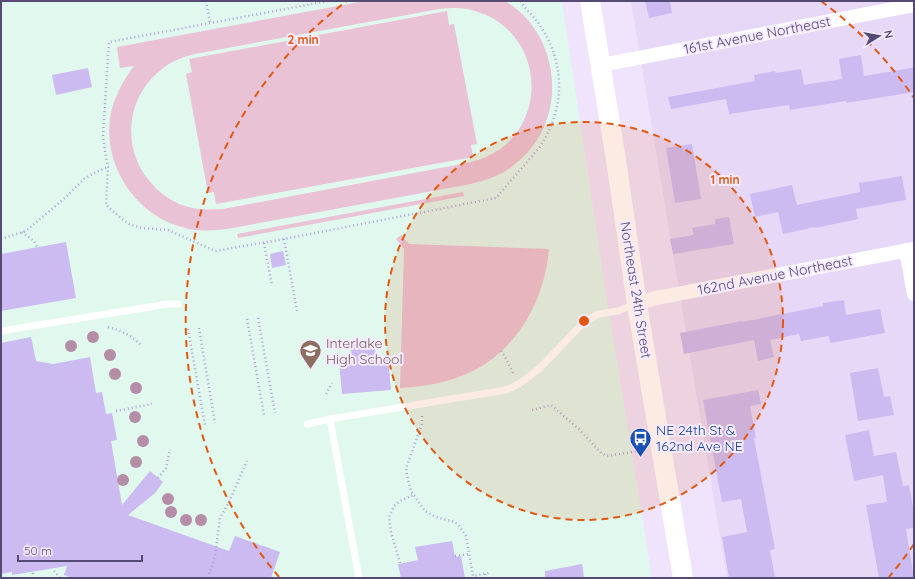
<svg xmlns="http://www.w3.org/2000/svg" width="915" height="579" viewBox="0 0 915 579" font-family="Quicksand,sans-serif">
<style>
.residential{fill:#e7d8f8}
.education{fill:#e0f8ed}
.green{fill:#e9c2d5;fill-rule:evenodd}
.building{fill:#ccbbf1}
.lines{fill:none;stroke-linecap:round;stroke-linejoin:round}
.path{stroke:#af9fd6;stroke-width:2.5;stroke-dasharray:1 3;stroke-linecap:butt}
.service{stroke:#fff;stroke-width:7}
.minor{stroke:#fff;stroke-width:14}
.secondary{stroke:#fff;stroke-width:20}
.tree{fill:#b58da6}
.ring{fill:none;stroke:#e15811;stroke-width:2;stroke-dasharray:7 5}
.labels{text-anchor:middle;stroke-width:4;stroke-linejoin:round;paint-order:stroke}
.street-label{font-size:14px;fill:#554a74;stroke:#f5eaff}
.education-label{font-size:14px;fill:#785e54;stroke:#f5eaff;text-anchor:start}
.transit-label{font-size:14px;fill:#164399;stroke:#f5eaff;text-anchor:start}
.centre{fill:#e15811;stroke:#f5eaff;stroke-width:2}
.ring-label{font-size:12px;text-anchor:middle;font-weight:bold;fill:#e15811;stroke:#f5eaff;stroke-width:4;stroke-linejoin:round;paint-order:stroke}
</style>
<rect width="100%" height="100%" fill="#f0e3fc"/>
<path class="residential" d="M 631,1 L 914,1 L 914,578 L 727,578 Z"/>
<path class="education" d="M 1,1 L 562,1 L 604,282 L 652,578 L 1,578 Z"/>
<path class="green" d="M 365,1 L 505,1 C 548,26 564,84 543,129 C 537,142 527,155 515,164 C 503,175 487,180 471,184 L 227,229 C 217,230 207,231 196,230 C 143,224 103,172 110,118 C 113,99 122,82 134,66 L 120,68 L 117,47 ZM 451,8 C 459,8 467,8 475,11 C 525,25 546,82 521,126 C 514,138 503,149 490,155 C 483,159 475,161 467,163 L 223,209 C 215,209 207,210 199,209 C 181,207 164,198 152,184 C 121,151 125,97 162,69 C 171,61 183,57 195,54 L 439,9 Z
M 447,11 L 449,25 L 454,24 L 477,144 L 471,145 L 473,157 L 216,204 L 214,192 L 208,193 L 186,74 L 192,72 L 189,59 Z
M 463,192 L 464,196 L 238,238 L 237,234 Z
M 401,235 L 409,244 L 549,249 C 544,305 514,356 459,377 C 440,384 420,387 400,388 L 404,249 L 396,239 Z"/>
<path class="building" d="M 645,1 L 670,1 L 672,13 L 649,18 Z
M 861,55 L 864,76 L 900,70 L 914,67 L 914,92 L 846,103 L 846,101 L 790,110 L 789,105 L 729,114 L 726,99 L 671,109 L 668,97 L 755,81 L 754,75 L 775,71 L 776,73 L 801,69 L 804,85 L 842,79 L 839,59 Z
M 88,68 L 92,87 L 56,95 L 52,75 Z
M 692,144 L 701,199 L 675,203 L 666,148 Z
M 902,176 L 906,200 L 856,209 L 858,219 L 815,228 L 815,227 L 783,234 L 778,212 L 755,217 L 750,194 L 792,185 L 797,205 L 860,192 L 859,183 Z
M 729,217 L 734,244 L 673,254 L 670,239 L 694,235 L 692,228 L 715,224 L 715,219 Z
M 66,242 L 76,298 L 1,311 L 1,254 Z
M 283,251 L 286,265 L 272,268 L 270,254 Z
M 844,300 L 846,315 L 880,309 L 885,333 L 830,343 L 829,336 L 801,341 L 799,334 L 770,340 L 774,357 L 758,361 L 754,340 L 684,354 L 680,333 L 742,321 L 742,322 L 823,306 L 823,303 Z
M 31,337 L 36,361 L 53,364 L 90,357 L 96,393 L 102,392 L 106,414 L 112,413 L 117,440 L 111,441 L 122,505 L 150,471 L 163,482 L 155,493 L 128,515 L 229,551 L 235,536 L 280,552 L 271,578 L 72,578 L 64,575 L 67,566 L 12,575 L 12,572 L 1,574 L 1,343 Z
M 374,340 L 376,357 L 388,356 L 391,390 L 342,394 L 339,361 L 352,359 L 350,342 Z
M 878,368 L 884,397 L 890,396 L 894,415 L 858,421 L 850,373 Z
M 758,390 L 761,404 L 750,406 L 756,438 L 754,438 L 775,549 L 770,550 L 775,578 L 729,578 L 722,537 L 747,532 L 741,499 L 722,502 L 703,400 Z
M 869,430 L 874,456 L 896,452 L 903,486 L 909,485 L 914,513 L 914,528 L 906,529 L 914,578 L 879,578 L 866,505 L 887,502 L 883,475 L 854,481 L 845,435 Z
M 452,541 L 455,557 L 461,556 L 465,578 L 401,578 L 398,564 L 418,560 L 415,547 Z
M 582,564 L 584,578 L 545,578 L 545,571 Z"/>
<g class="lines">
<path class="path" d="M 206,1 L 210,23
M 328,1 L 109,42 L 103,136 L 105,151 L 108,167 L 106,205 L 122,219 L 129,224 L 142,228 L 168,230 L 215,251 L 284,239 L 496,198 L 539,148 C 564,111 566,68 543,30 C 537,20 529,12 522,4 L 521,1
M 22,232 L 34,241 L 37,247
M 1,239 L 26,231 L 66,197 L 84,179 L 96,172 L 108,167
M 284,239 L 297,311
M 264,243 L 272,286
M 258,318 L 275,413
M 247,319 L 264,415
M 108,327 C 123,331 132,336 142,346
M 199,328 L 215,423
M 188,329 L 205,425
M 501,351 L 504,355 L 513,373
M 326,394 L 332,383
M 532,410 L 551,405 L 580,430 L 601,453 L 607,456 L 638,451
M 116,411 L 152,404
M 422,416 L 422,424 L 406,468 L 407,476 L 411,491 L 425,511 L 436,517 L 455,522 L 459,526 L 466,536 L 473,576 L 489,573
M 158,478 L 166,468 L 170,449
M 455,556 L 469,554
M 400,563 L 391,532 L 389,517 L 394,506 L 400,501 L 413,495
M 54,571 L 60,578
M 485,574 L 486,578
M 33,578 L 33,572
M 208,578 L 215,556 L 220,518 L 229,502 L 247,461"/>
<path class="service" d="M 1,331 L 168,304 L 178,304
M 307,424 L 330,419
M 359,578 L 330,419 L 506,390 L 519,384 L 540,368 L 583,323 L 598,314 L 618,311 L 636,304"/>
<path class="minor" d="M 601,65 L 914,5
M 906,250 L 914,294
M 637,304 L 656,298 L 914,249"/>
<path class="secondary" d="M 590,1 L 616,160 L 637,304 L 683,578"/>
</g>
<g class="tree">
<circle cx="93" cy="337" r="6"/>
<circle cx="71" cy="346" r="6"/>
<circle cx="110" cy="355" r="6"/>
<circle cx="115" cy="374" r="6"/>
<circle cx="136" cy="388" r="6"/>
<circle cx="135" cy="417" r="6"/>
<circle cx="143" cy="441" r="6"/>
<circle cx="136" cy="462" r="6"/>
<circle cx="123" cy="480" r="6"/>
<circle cx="168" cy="499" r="6"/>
<circle cx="171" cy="512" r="6"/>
<circle cx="186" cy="520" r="6"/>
<circle cx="201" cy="520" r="6"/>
</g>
<circle cx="584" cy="321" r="199" fill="#e15811" fill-opacity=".12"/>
<g class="ring">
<circle cx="584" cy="321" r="199"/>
<path d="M914 544A398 398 0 0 1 889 577M279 577A398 398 0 0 1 347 1M821 1A398 398 0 0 1 914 98"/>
</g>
<defs>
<symbol id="school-pin" viewBox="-11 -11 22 30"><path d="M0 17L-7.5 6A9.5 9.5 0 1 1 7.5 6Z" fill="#8d6e63" stroke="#f5eaff"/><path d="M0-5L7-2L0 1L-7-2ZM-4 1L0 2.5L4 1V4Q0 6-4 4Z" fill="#fff"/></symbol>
<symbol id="bus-pin" viewBox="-11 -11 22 30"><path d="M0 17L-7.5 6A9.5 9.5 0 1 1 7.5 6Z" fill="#1a4fb4" stroke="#f5eaff"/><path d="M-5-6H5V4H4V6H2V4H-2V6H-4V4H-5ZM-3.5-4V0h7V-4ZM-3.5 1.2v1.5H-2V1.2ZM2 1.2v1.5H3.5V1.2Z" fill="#fff"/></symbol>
</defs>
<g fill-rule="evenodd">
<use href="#school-pin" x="298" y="338" width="25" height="34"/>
<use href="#bus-pin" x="628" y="426" width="25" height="34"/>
</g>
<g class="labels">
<g class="street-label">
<text transform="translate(757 35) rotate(-11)" y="5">161st Avenue Northeast</text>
<text transform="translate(775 275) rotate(-11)" y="5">162nd Avenue Northeast</text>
<text transform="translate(636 290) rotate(81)" y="5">Northeast 24th Street</text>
</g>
<g class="education-label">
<text x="326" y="348">Interlake<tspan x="326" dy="16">High School</tspan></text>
</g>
<g class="transit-label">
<text x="656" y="435">NE 24th St &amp;<tspan x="656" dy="16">162nd Ave NE</tspan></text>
</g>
</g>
<circle cx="584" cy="321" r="6" class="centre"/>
<g class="ring-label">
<text x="303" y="44">2 min</text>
<text x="725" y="184">1 min</text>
</g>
<rect width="915" height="579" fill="none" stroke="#554a74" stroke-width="4"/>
<g transform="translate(879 36) rotate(79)" stroke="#f5eaff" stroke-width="3" paint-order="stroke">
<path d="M0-3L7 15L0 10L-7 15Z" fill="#554a74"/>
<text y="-6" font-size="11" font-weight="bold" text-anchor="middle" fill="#554a74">N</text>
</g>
<path d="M18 555v6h124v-6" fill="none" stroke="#554a74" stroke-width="2"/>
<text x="24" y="555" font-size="12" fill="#554a74" stroke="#f5eaff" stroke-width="3" paint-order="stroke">50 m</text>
</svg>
